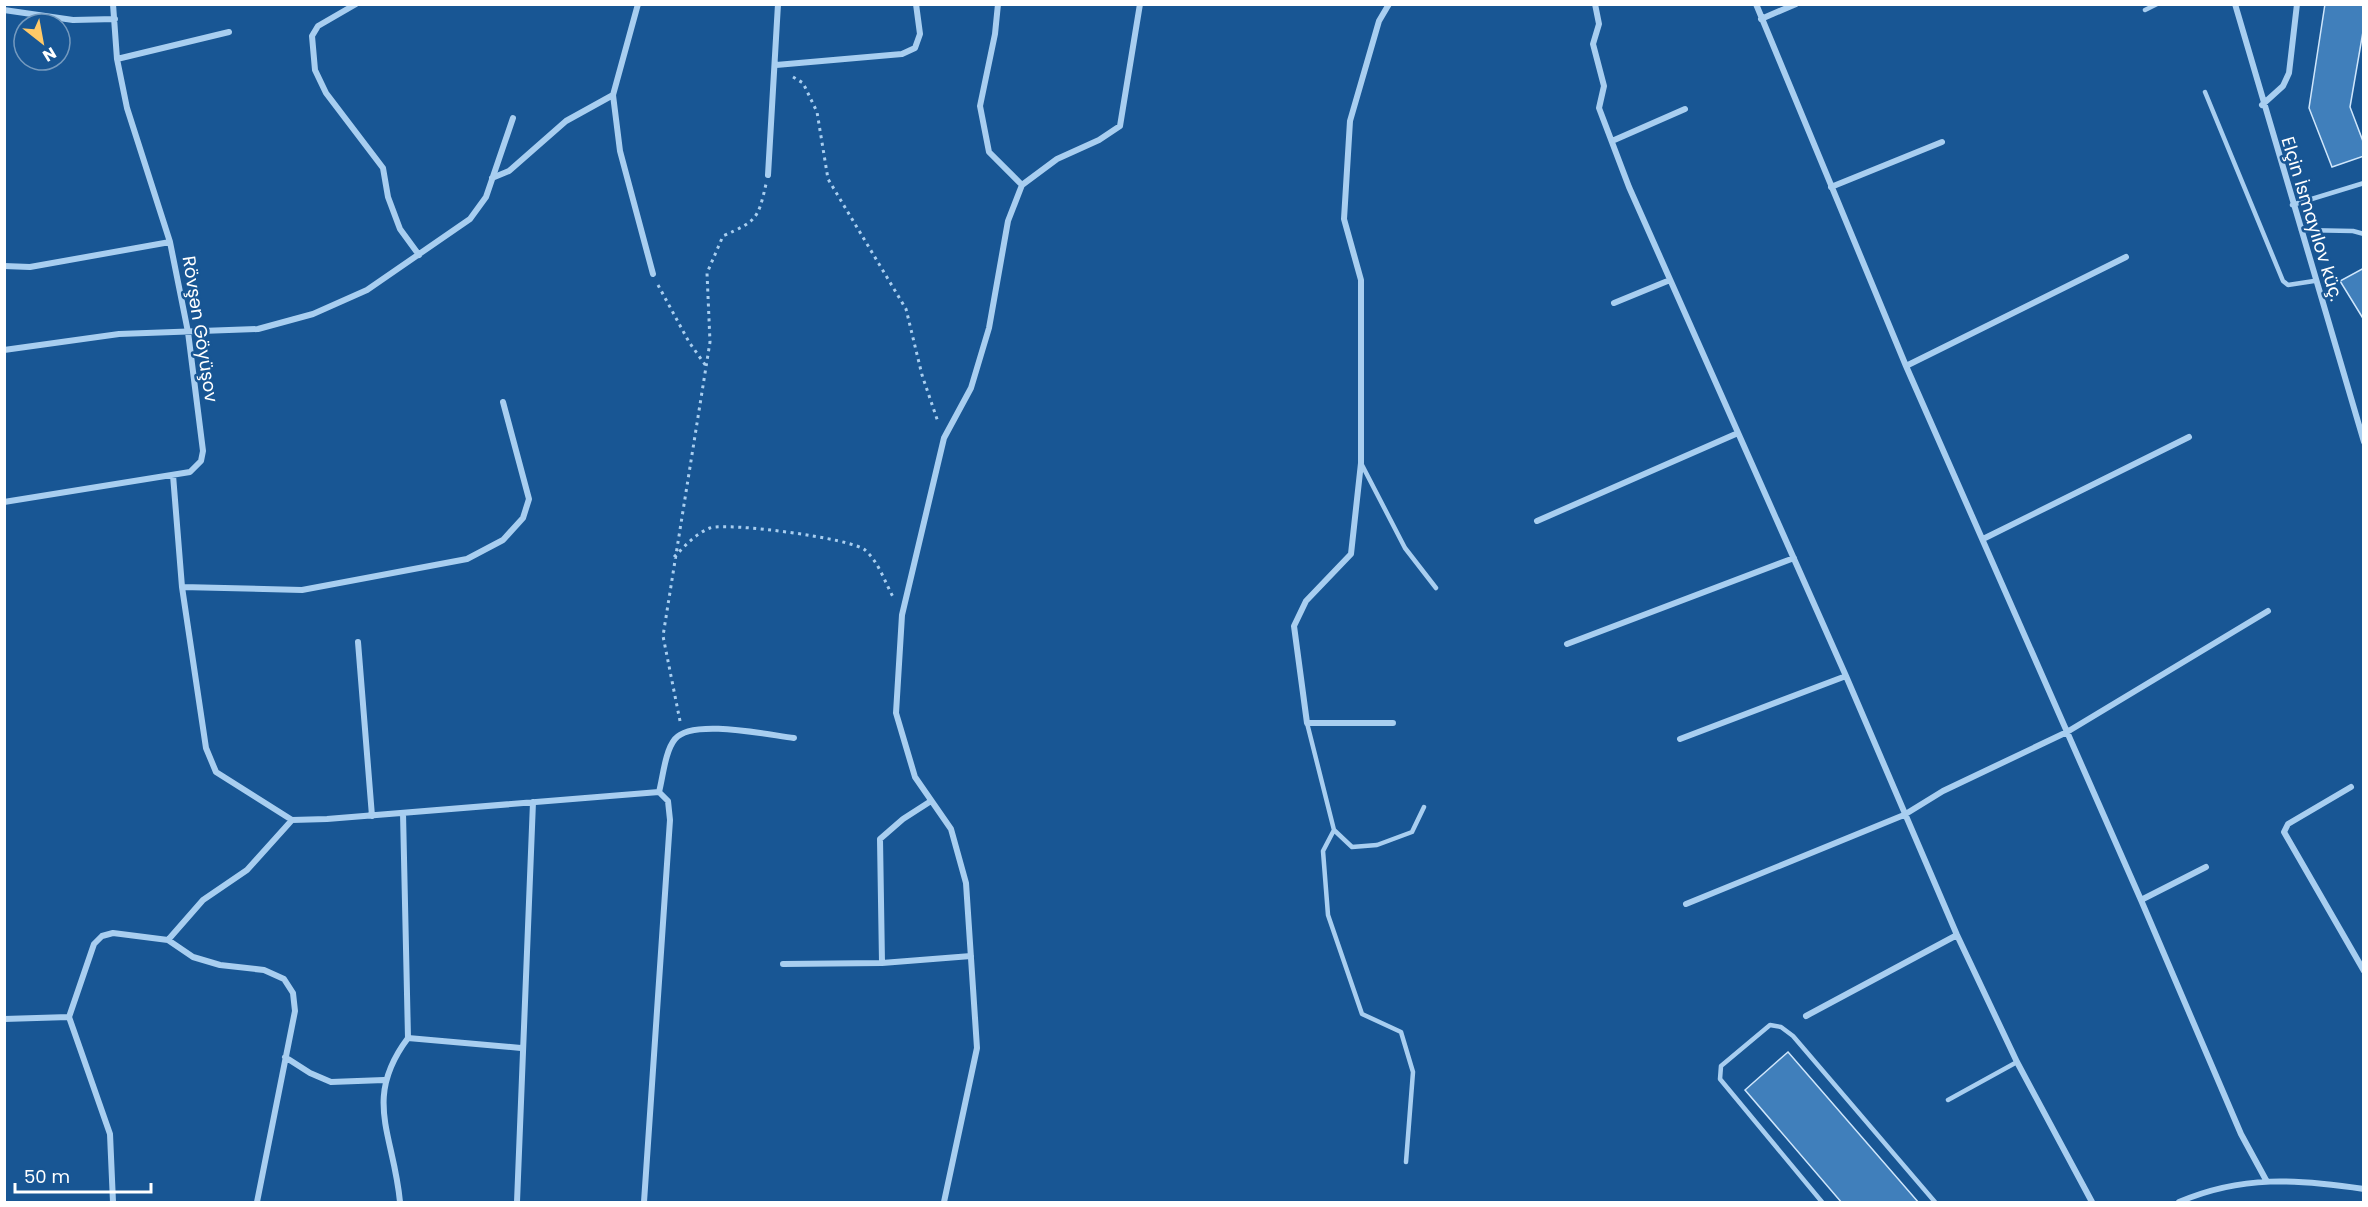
<svg xmlns="http://www.w3.org/2000/svg" width="2368" height="1207" viewBox="0 0 2368 1207" font-family="Poppins,sans-serif">
<style>
.building{fill:#407fbb;stroke:#cfe6fb;stroke-width:1.5}
.lines{fill:none;stroke-linecap:round;stroke-linejoin:round}
.path{stroke:#a8cef0;stroke-width:3;stroke-dasharray:3 4.5;stroke-linecap:butt}
.service{stroke:#a8cef0;stroke-width:4.5}
.minor{stroke:#a8cef0;stroke-width:6}
.labels{text-anchor:middle;stroke-width:5;stroke-linejoin:round;paint-order:stroke}
.street-label{font-size:18px;fill:#fff;stroke:#185694}
</style>
<rect width="100%" height="100%" fill="#185694"/>
<path class="building" d="M 2325,4 L 2364,4 L 2364,26 L 2350,107 L 2364,144 L 2364,156 L 2332,167 L 2309,108 Z
M 2364,268 L 2364,320 L 2340,281 Z
M 1788,1052 L 1919,1203 L 1842,1203 L 1745,1090 Z"/>
<g class="lines">
<path class="path" d="M 793,77 L 803,83 L 817,112 L 828,179 L 906,309 L 922,375 L 938,422
M 658,285 L 689,342 L 706,366
M 674,557 C 685,546 695,534 710,528 C 727,522 851,538 865,550 C 878,561 885,582 893,597
M 680,721 L 663,636 L 710,342 L 707,273 L 723,236 C 756,221 758,220 766,184"/>
<path class="service" d="M 2145,10 L 2157,4
M 2205,92 L 2283,281 L 2288,285 L 2314,281
M 2292,205 L 2364,183
M 2301,230 L 2353,231 L 2364,234
M 1362,465 L 1405,548 L 1436,588
M 1307,723 L 1334,830 L 1323,851 L 1328,915 L 1362,1014 L 1401,1032 L 1413,1072 L 1406,1162
M 1334,830 L 1352,847 L 1377,845 L 1412,832 L 1424,807
M 1948,1100 L 2017,1062
M 1822,1202 L 1720,1079 L 1721,1066 L 1770,1025 L 1781,1027 L 1793,1036 L 1935,1202"/>
<path class="minor" d="M 356,4 L 318,26 L 312,36 L 315,70 L 326,93 L 383,168 L 388,197 L 400,229 L 419,255
M 638,4 L 613,95 L 620,151 L 653,274
M 998,4 L 995,34 L 980,106 L 989,152 L 1022,185
M 1389,4 L 1379,21 L 1350,121 L 1344,219 L 1361,280 L 1361,463 L 1351,554 L 1306,601 L 1294,626 L 1307,723 L 1393,723
M 1595,4 L 1599,24 L 1593,44 L 1604,86 L 1599,108 L 1629,187 L 1846,676 L 1957,935 L 2017,1062 L 2092,1202
M 1756,4 L 1906,366 L 2141,900 L 2241,1134 L 2266,1180
M 2235,4 L 2364,442
M 4,10 L 73,20 L 115,19
M 1761,19 L 1796,4
M 117,59 L 229,32
M 776,65 L 902,54 L 915,48 L 920,34 L 916,4
M 2262,105 L 2283,86 L 2289,73 L 2297,4
M 1612,141 L 1685,109
M 768,175 L 778,4
M 492,178 L 509,171 L 566,121 L 613,95
M 1831,187 L 1942,142
M 4,266 L 30,267 L 170,242
M 1614,303 L 1670,280
M 4,350 L 119,334 L 258,329 L 313,314 L 367,290 L 470,219 L 486,197 L 513,118
M 1906,366 L 2126,257
M 173,475 L 182,587 L 206,748 L 216,772 L 292,820 L 327,819 L 659,792 L 668,801 L 670,820 L 644,1202
M 4,502 L 190,472 L 201,461 L 203,451 L 188,332 L 170,242 L 127,108 L 117,59 L 113,4
M 1537,521 L 1738,433
M 1983,539 L 2189,437
M 182,587 L 302,590 L 467,559 L 503,540 L 523,518 L 529,499 L 503,402
M 358,642 L 372,816
M 1567,644 L 1794,558
M 1680,739 L 1846,676
M 2351,787 L 2288,824 L 2284,832 L 2364,971
M 659,792 C 663,777 665,751 675,739 C 692,718 768,735 794,738
M 2141,900 L 2206,867
M 1686,904 L 1904,815 L 1943,791 L 2067,732 L 2268,611
M 168,940 L 203,900 L 247,870 L 292,820
M 882,963 L 880,839 L 903,819 L 931,801
M 783,964 L 882,963 L 971,956
M 1806,1016 L 1957,935
M 69,1017 L 94,944 L 102,936 L 113,933 L 168,940 L 193,957 L 220,965 L 264,970 L 284,979 L 293,993 L 295,1011 L 257,1202
M 4,1019 L 69,1017 L 110,1134 L 113,1202
M 408,1038 L 521,1048
M 285,1057 L 310,1073 L 331,1082 L 384,1080
M 400,1202 C 394,1135 362,1099 408,1038 L 403,813
M 517,1202 L 533,802
M 944,1202 L 977,1048 L 966,883 L 951,829 L 915,777 L 896,713 L 902,615 L 944,438 L 971,388 L 989,328 L 1008,221 L 1022,185 L 1057,159 L 1099,140 L 1120,126 L 1140,4
M 2179,1202 C 2242,1175 2297,1179 2364,1189"/>
</g>
<g class="labels">
<g class="street-label">
<text transform="translate(2312 219) rotate(73)" y="6">Elçin İsmayılov küç.</text>
<text transform="translate(200 329) rotate(81)" y="6">Rövşən Göyüşov</text>
</g>
</g>
<rect width="2368" height="1207" fill="none" stroke="#ffffff" stroke-width="12"/>
<g transform="translate(42 42) rotate(149)"><circle r="28" fill="#185694" stroke="#749abf" stroke-width="1.5"/>
<path d="M0-4.5L10 22L0 15L-10 22Z" fill="#ffc968"/>
<text y="-9" font-size="16" font-weight="bold" text-anchor="middle" fill="#ffffff">N</text>
</g>
<path d="M15 1183v9h136v-9" fill="none" stroke="#ffffff" stroke-width="3"/>
<text x="24" y="1183" font-size="18" fill="#ffffff" stroke="#185694" stroke-width="4.5" paint-order="stroke">50 m</text>
</svg>
